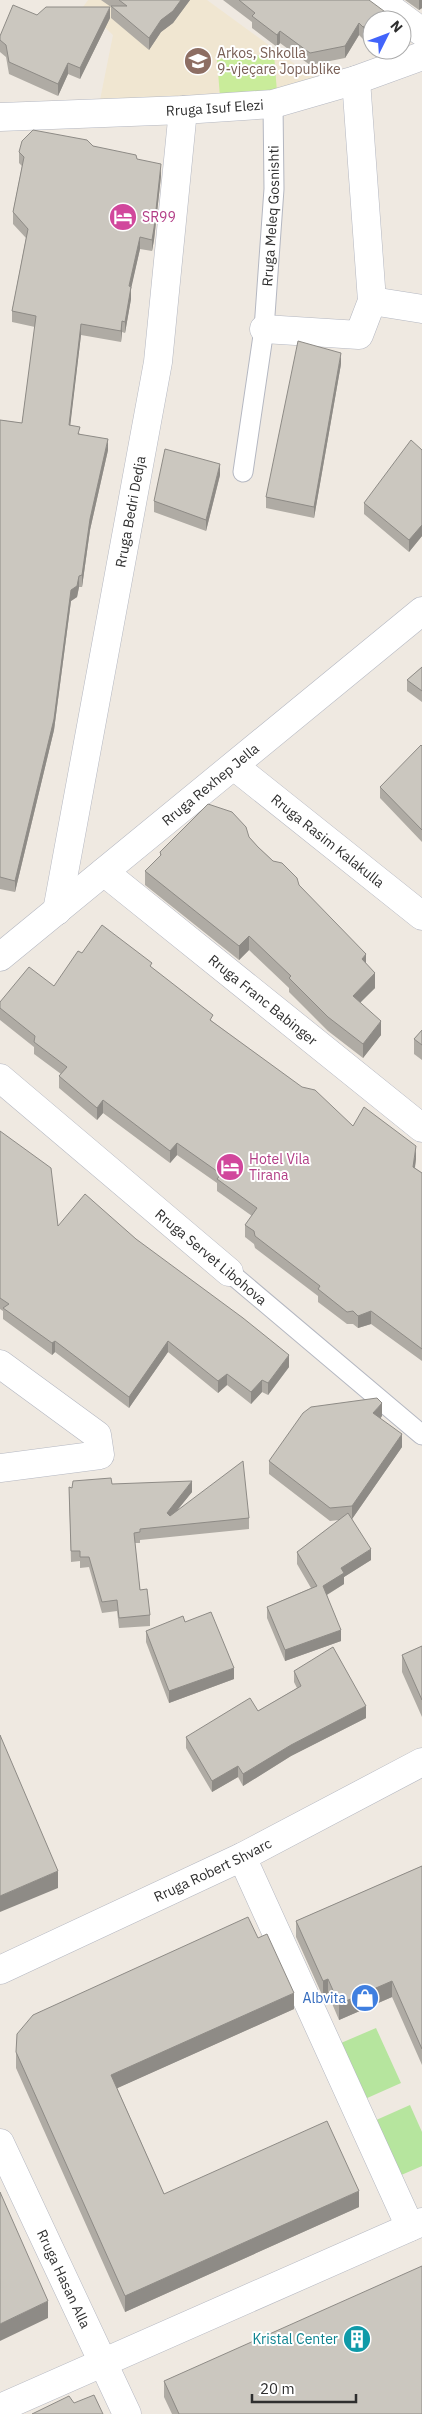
<svg xmlns="http://www.w3.org/2000/svg" width="422" height="2414" viewBox="0 0 422 2414" font-family="'IBM Plex Sans',sans-serif">
<style>
.education{fill:#f0e6d1}
.green{fill:#b6e59e}
.pitch{fill:#c9ec9a}
.lines{fill:none;stroke-linecap:round;stroke-linejoin:round}
.service-casing{stroke:#b4b7c1;stroke-width:21}
.minor-casing{stroke:#b4b7c1;stroke-width:29}
.tertiary-casing{stroke:#b4b7c1;stroke-width:29}
.secondary-casing{stroke:#b4b7c1;stroke-width:29}
.service{stroke:#fff;stroke-width:19}
.minor{stroke:#fff;stroke-width:28}
.tertiary{stroke:#fff;stroke-width:28}
.secondary{stroke:#fff;stroke-width:28}
.wall{fill:#afaba4}
.shaded-wall{fill:#8e8b86}
.building{fill:#cbc7bf;stroke:#8e8b86}
.labels{text-anchor:middle;stroke-width:4;stroke-linejoin:round;paint-order:stroke}
.education-label{font-size:14px;fill:#785e54;stroke:#fff;text-anchor:start}
.street-label{font-size:14px;fill:#2e2e2e;stroke:#fff}
.hotel-label{font-size:14px;fill:#b23c85;stroke:#fff;text-anchor:start}
.shop-label{font-size:14px;fill:#366cbe;stroke:#fff;text-anchor:end}
.culture-label{font-size:14px;fill:#0d838f;stroke:#fff;text-anchor:end}
</style>
<rect width="100%" height="100%" fill="#efe9e1"/>
<path class="education" d="M 88,0 L 207,0 L 314,78 L 285,95 L 100,100 L 113,35 L 83,7 Z"/>
<path class="green" d="M 376,2028 L 401,2083 L 365,2099 L 341,2043 Z
M 410,2105 L 422,2132 L 422,2166 L 399,2176 L 374,2121 Z"/>
<path class="pitch" d="M 274,54 L 277,92 L 220,97 L 217,59 Z"/>
<g class="lines">
<defs>
<g id="service">
<path id="s1" d="M 243,472 L 264,329 L 274,189 L 273,104"/>
<path d="M 229,1272 L 422,1435"/>
</g>
<g id="minor">
<path d="M 379,0 L 422,32"/>
<path d="M 372,301 L 422,309"/>
<path d="M 264,329 L 359,335 L 372,301 L 356,80"/>
<path id="s2" d="M 234,766 L 422,916"/>
<path id="s3" d="M 104,872 L 422,1128"/>
<path id="s4" d="M 57,911 L 158,362 L 183,110"/>
<path id="s5" d="M 0,957 L 422,611"/>
<path d="M 0,1078 L 229,1272"/>
<path d="M 0,1364 L 97,1435 L 100,1455 L 0,1468"/>
<path d="M 242,1857 L 410,2227"/>
<path id="s6" d="M 0,2143 L 127,2414"/>
<path d="M 0,2408 L 422,2222"/>
</g>
<g id="tertiary">
<path id="s7" d="M 0,1970 L 242,1857 L 422,1762"/>
</g>
<g id="secondary">
<path id="s8" d="M 0,117 L 183,110 L 273,104 L 356,80 L 422,56"/>
</g>
</defs>
<use href="#service" class="service-casing"/>
<use href="#minor" class="minor-casing"/>
<use href="#tertiary" class="tertiary-casing"/>
<use href="#secondary" class="secondary-casing"/>
<use href="#service" class="service"/>
<use href="#minor" class="minor"/>
<use href="#tertiary" class="tertiary"/>
<use href="#secondary" class="secondary"/>
</g>
<path class="wall" d="M 101,0 L 190,0 L 173,23 L 161,32 L 149,50 L 111,18 L 111,7 Z
M 223,0 L 369,0 L 388,20 L 363,39 L 359,35 L 345,58 L 310,65 L 280,43 L 277,47 L 252,28 L 252,22 Z
M 405,0 L 422,0 L 422,8 L 419,10 Z
M 37,15 L 110,18 L 80,79 L 68,74 L 58,96 L 9,74 L 6,57 L 0,52 L 0,36 Z
M 93,146 L 137,159 L 161,176 L 154,240 L 152,251 L 140,249 L 131,287 L 131,299 L 125,333 L 122,332 L 121,342 L 81,335 L 70,425 L 80,434 L 108,450 L 90,530 L 82,587 L 79,587 L 77,597 L 71,601 L 54,730 L 15,892 L 0,889 L 0,420 L 22,423 L 35,327 L 12,322 L 12,311 L 26,238 L 13,224 L 13,212 L 22,166 L 19,163 L 19,152 Z
M 341,364 L 314,518 L 266,508 L 266,497 Z
M 422,450 L 422,536 L 409,552 L 364,514 L 364,503 Z
M 220,475 L 206,531 L 154,512 L 154,501 Z
M 422,667 L 422,702 L 407,691 L 407,680 Z
M 422,746 L 422,842 L 380,798 L 380,787 Z
M 249,837 L 258,847 L 299,885 L 366,963 L 375,988 L 360,1002 L 381,1035 L 363,1058 L 328,1031 L 289,992 L 289,988 L 249,950 L 239,960 L 145,885 L 145,871 L 160,856 L 160,852 Z
M 82,953 L 152,968 L 213,1022 L 353,1126 L 416,1159 L 415,1168 L 422,1173 L 422,1361 L 371,1324 L 358,1328 L 353,1324 L 347,1324 L 318,1302 L 318,1296 L 255,1248 L 254,1244 L 245,1237 L 245,1225 L 252,1216 L 217,1191 L 217,1183 L 177,1155 L 170,1163 L 103,1113 L 97,1120 L 59,1088 L 59,1076 L 61,1074 L 34,1054 L 34,1047 L 0,1020 L 0,1002 L 54,986 Z
M 422,1030 L 422,1060 L 414,1054 L 414,1039 Z
M 0,1131 L 58,1226 L 136,1239 L 289,1367 L 268,1395 L 262,1392 L 251,1404 L 227,1385 L 218,1393 L 168,1352 L 129,1408 L 55,1352 L 52,1355 L 3,1319 L 3,1311 L 0,1309 Z
M 382,1416 L 380,1419 L 402,1447 L 352,1519 L 371,1560 L 344,1577 L 344,1584 L 327,1595 L 341,1641 L 285,1661 L 267,1618 L 267,1607 L 311,1588 L 297,1564 L 297,1552 L 339,1520 L 330,1521 L 269,1474 L 269,1461 Z
M 112,1484 L 192,1492 L 177,1510 L 249,1518 L 249,1529 L 140,1540 L 140,1543 L 135,1543 L 140,1590 L 150,1615 L 150,1626 L 119,1628 L 117,1611 L 102,1613 L 89,1567 L 80,1568 L 80,1561 L 71,1562 L 69,1487 L 72,1488 Z
M 185,1622 L 234,1679 L 169,1703 L 146,1642 L 146,1631 Z
M 422,1646 L 422,1717 L 402,1672 L 402,1655 Z
M 294,1671 L 366,1718 L 291,1756 L 243,1786 L 238,1777 L 212,1792 L 186,1748 L 186,1737 L 258,1711 L 297,1688 L 294,1682 Z
M 422,1866 L 422,2065 L 392,1997 L 339,2020 L 328,1994 L 323,1997 L 296,1937 L 296,1921 Z
M 258,1938 L 294,2009 L 117,2088 L 164,2194 L 359,2207 L 125,2312 L 16,2068 L 16,2052 Z
M 164,2381 L 422,2414 L 172,2414 L 164,2397 Z"/>
<path class="shaded-wall" d="M 181,0 L 190,0 L 173,23 L 161,32 L 149,50 L 149,38 L 161,20 Z
M 419,0 L 422,0 L 422,8 L 419,10 Z
M 110,7 L 110,18 L 80,79 L 80,68 Z
M 388,14 L 388,20 L 377,20 Z
M 372,22 L 372,35 L 363,39 L 363,27 Z
M 359,23 L 359,35 L 345,58 L 345,46 Z
M 280,31 L 280,43 L 277,47 L 277,35 Z
M 68,63 L 68,74 L 58,96 L 58,84 Z
M 161,164 L 161,176 L 154,240 L 152,251 L 152,240 Z
M 140,237 L 140,249 L 129,298 L 129,286 Z
M 131,287 L 131,299 L 125,333 L 125,322 Z
M 122,321 L 122,332 L 121,342 L 121,331 Z
M 81,324 L 81,335 L 69,436 L 69,425 Z
M 341,353 L 341,364 L 314,518 L 314,507 Z
M 108,439 L 108,450 L 90,530 L 82,587 L 82,575 L 90,519 Z
M 220,464 L 220,475 L 206,531 L 206,520 Z
M 422,525 L 422,536 L 409,552 L 409,540 Z
M 79,576 L 79,587 L 77,597 L 71,601 L 54,730 L 15,892 L 15,881 L 71,590 Z
M 249,936 L 249,950 L 239,960 L 239,946 Z
M 366,954 L 366,968 L 362,959 Z
M 375,973 L 375,988 L 353,1010 L 353,996 Z
M 381,1021 L 381,1035 L 363,1058 L 363,1044 Z
M 103,1100 L 103,1113 L 97,1120 L 97,1108 Z
M 177,1143 L 177,1155 L 170,1163 L 170,1151 Z
M 416,1146 L 416,1159 L 413,1179 L 413,1167 Z
M 371,1311 L 371,1324 L 358,1328 L 358,1316 Z
M 55,1341 L 55,1352 L 52,1355 L 52,1343 Z
M 168,1341 L 168,1352 L 129,1408 L 129,1397 Z
M 289,1355 L 289,1367 L 268,1395 L 268,1383 Z
M 227,1374 L 227,1385 L 218,1393 L 218,1381 Z
M 262,1380 L 262,1392 L 251,1404 L 251,1392 Z
M 382,1403 L 382,1416 L 373,1427 L 373,1413 Z
M 402,1434 L 402,1447 L 352,1519 L 352,1506 Z
M 192,1481 L 192,1492 L 167,1523 L 167,1513 Z
M 371,1549 L 371,1560 L 344,1577 L 344,1584 L 323,1597 L 323,1586 L 341,1568 Z
M 341,1630 L 341,1641 L 285,1661 L 285,1650 Z
M 234,1668 L 234,1679 L 169,1703 L 169,1691 Z
M 366,1706 L 366,1718 L 291,1756 L 243,1786 L 243,1774 L 291,1745 Z
M 238,1766 L 238,1777 L 212,1792 L 212,1781 Z
M 58,1871 L 58,1888 L 0,1912 L 0,1896 Z
M 328,1979 L 328,1994 L 323,1997 L 323,1981 Z
M 392,1981 L 392,1997 L 339,2020 L 339,2004 Z
M 294,1993 L 294,2009 L 111,2091 L 111,2075 Z
M 359,2191 L 359,2207 L 125,2312 L 125,2296 Z
M 48,2301 L 48,2318 L 0,2341 L 0,2324 Z"/>
<path class="building" d="M 119,0 L 181,0 L 173,11 L 161,20 L 149,38 L 111,6 L 127,6 Z
M 239,0 L 369,0 L 388,14 L 377,20 L 372,20 L 372,22 L 363,27 L 359,23 L 345,46 L 310,53 L 280,31 L 277,35 L 252,16 L 255,13 Z
M 13,5 L 37,15 L 46,7 L 110,7 L 80,68 L 68,63 L 58,84 L 9,62 L 6,45 L 0,40 L 0,36 Z
M 33,130 L 87,140 L 93,146 L 136,155 L 137,159 L 161,164 L 154,228 L 152,240 L 140,237 L 129,286 L 131,287 L 125,322 L 122,321 L 121,331 L 81,324 L 69,425 L 80,427 L 78,434 L 108,439 L 90,519 L 82,575 L 79,576 L 77,586 L 71,590 L 54,719 L 15,881 L 0,877 L 0,420 L 22,423 L 36,316 L 12,311 L 28,229 L 13,212 L 24,157 L 19,152 L 22,141 Z
M 298,341 L 341,353 L 314,507 L 266,497 Z
M 411,440 L 422,450 L 422,525 L 409,540 L 364,503 Z
M 165,449 L 220,464 L 206,520 L 154,501 Z
M 422,667 L 422,691 L 407,680 Z
M 421,745 L 422,746 L 422,830 L 380,787 Z
M 208,804 L 232,812 L 246,827 L 249,837 L 258,847 L 273,861 L 282,863 L 297,878 L 299,885 L 366,954 L 362,959 L 375,973 L 353,996 L 381,1021 L 363,1044 L 328,1017 L 289,978 L 291,976 L 249,936 L 239,946 L 145,871 L 161,855 L 160,852 Z
M 102,925 L 152,963 L 150,966 L 213,1015 L 210,1020 L 302,1087 L 315,1090 L 353,1126 L 364,1107 L 416,1146 L 413,1167 L 422,1173 L 422,1349 L 371,1311 L 358,1316 L 353,1311 L 347,1312 L 318,1289 L 320,1286 L 255,1236 L 254,1231 L 245,1225 L 257,1208 L 217,1179 L 221,1174 L 177,1143 L 170,1151 L 103,1100 L 97,1108 L 59,1076 L 67,1067 L 34,1042 L 35,1036 L 0,1008 L 0,1002 L 29,967 L 54,986 L 78,951 L 82,953 Z
M 422,1030 L 422,1045 L 414,1039 Z
M 0,1131 L 51,1168 L 58,1226 L 85,1194 L 136,1239 L 243,1318 L 289,1355 L 268,1383 L 262,1380 L 251,1392 L 227,1374 L 218,1381 L 168,1341 L 129,1397 L 55,1341 L 52,1343 L 3,1308 L 9,1304 L 0,1298 Z
M 377,1398 L 382,1403 L 373,1413 L 402,1434 L 352,1506 L 330,1508 L 269,1461 L 303,1413 L 311,1407 Z
M 243,1461 L 249,1518 L 140,1529 L 140,1532 L 134,1533 L 140,1590 L 147,1589 L 150,1615 L 119,1618 L 117,1600 L 102,1602 L 89,1557 L 80,1557 L 80,1551 L 71,1551 L 69,1487 L 72,1488 L 73,1481 L 111,1478 L 112,1484 L 192,1481 L 167,1513 L 170,1516 Z
M 348,1513 L 371,1549 L 341,1568 L 344,1573 L 323,1586 L 341,1630 L 285,1650 L 267,1607 L 317,1586 L 297,1552 Z
M 211,1612 L 234,1668 L 169,1691 L 146,1631 L 183,1616 L 185,1622 Z
M 422,1646 L 422,1700 L 402,1655 Z
M 333,1647 L 366,1706 L 291,1745 L 243,1774 L 238,1766 L 212,1781 L 186,1737 L 250,1698 L 258,1711 L 301,1686 L 294,1671 Z
M 0,1735 L 58,1871 L 0,1896 Z
M 422,1866 L 422,2049 L 392,1981 L 339,2004 L 328,1979 L 323,1981 L 296,1921 Z
M 248,1917 L 258,1938 L 267,1934 L 294,1993 L 111,2075 L 164,2194 L 327,2121 L 359,2191 L 125,2296 L 16,2052 L 17,2034 L 33,2015 Z
M 0,2192 L 48,2301 L 0,2324 Z
M 422,2266 L 422,2414 L 179,2414 L 164,2381 Z
M 94,2395 L 103,2414 L 32,2414 L 69,2396 L 74,2403 Z"/>
<defs>
<symbol id="school-disc" viewBox="-11 -11 22 22"><circle r="9.5" fill="#8d6e63" stroke="#fff"/><path d="M0-5L7-2L0 1L-7-2ZM-4 1L0 2.5L4 1V4Q0 6-4 4Z" fill="#fff"/></symbol>
<symbol id="hotel-disc" viewBox="-11 -11 22 22"><circle r="9.5" fill="#d1479c" stroke="#fff"/><path d="M-6-4.5h1.5V1H6V5H4.5V3h-9V5H-6ZM-4 0a1.8 1.8 0 1 1 3.6 0ZM.5 0V-2.5h3Q6-2.5 6 0Z" fill="#fff"/></symbol>
<symbol id="shop-disc" viewBox="-11 -11 22 22"><circle r="9.5" fill="#3f7fe0" stroke="#fff"/><path d="M-5-2.5h2.3a2.7 3.5 0 0 1 5.4 0H5L5.5 6h-11ZM-1.5-2.5h3a1.5 2.3 0 0 0-3 0Z" fill="#fff"/></symbol>
<symbol id="building-disc" viewBox="-11 -11 22 22"><circle r="9.5" fill="#0f9aa8" stroke="#fff"/><path d="M-4-6H4V6H1V3H-1V6H-4ZM-2.5-4.3h1.7v1.8h-1.7ZM.8-4.3h1.7v1.8H.8ZM-2.5-1h1.7V.8h-1.7ZM.8-1h1.7V.8H.8Z" fill="#fff"/></symbol>
</defs>
<g fill-rule="evenodd">
<use href="#school-disc" x="182" y="45" width="32" height="32"/>
<use href="#hotel-disc" x="107" y="201" width="32" height="32"/>
<use href="#hotel-disc" x="214" y="1151" width="32" height="32"/>
<use href="#shop-disc" x="349" y="1982" width="32" height="32"/>
<use href="#building-disc" x="341" y="2323" width="32" height="32"/>
</g>
<g class="labels">
<g class="education-label">
<text x="217" y="58">Arkos, Shkolla<tspan x="217" dy="16">9-vjeçare Jopublike</tspan></text>
</g>
<g class="street-label">
<text dy="5" stroke="none"><textPath href="#s8" startOffset="215">Rruga Isuf Elezi</textPath></text>
<text dy="5" stroke="none"><textPath href="#s1" startOffset="258">Rruga Meleq Gosnishti</textPath></text>
<text dy="5" stroke="none"><textPath href="#s4" startOffset="406">Rruga Bedri Dedja</textPath></text>
<text dy="5" stroke="none"><textPath href="#s5" startOffset="272">Rruga Rexhep Jella</textPath></text>
<text dy="5" stroke="none"><textPath href="#s2" startOffset="120">Rruga Rasim Kalakulla</textPath></text>
<text dy="5" stroke="none"><textPath href="#s3" startOffset="204">Rruga Franc Babinger</textPath></text>
<text transform="translate(211 1257) rotate(40)" y="5">Rruga Servet Libohova</text>
<text dy="5" stroke="none"><textPath href="#s7" startOffset="235">Rruga Robert Shvarc</textPath></text>
<text dy="5" stroke="none"><textPath href="#s6" startOffset="150">Rruga Hasan Alla</textPath></text>
</g>
<g class="hotel-label">
<text x="142" y="222">SR99</text>
<text x="249" y="1164">Hotel Vila<tspan x="249" dy="16">Tirana</tspan></text>
</g>
<g class="shop-label">
<text x="346" y="2003">Albvita</text>
</g>
<g class="culture-label">
<text x="338" y="2344">Kristal Center</text>
</g>
</g>
<g transform="translate(387 35) rotate(48)"><circle r="24" fill="#ffffff" stroke="#ababab"/>
<path d="M0-4L9 19L0 12L-9 19Z" fill="#4264fb"/>
<text y="-8" font-size="14" font-weight="bold" text-anchor="middle" fill="#2e2e2e">N</text>
</g>
<path d="M252 2394v8h104v-8" fill="none" stroke="#2e2e2e" stroke-width="2.5"/>
<text x="260" y="2394" font-size="15" fill="#2e2e2e" stroke="#ffffff" stroke-width="4" paint-order="stroke">20 m</text>
</svg>
